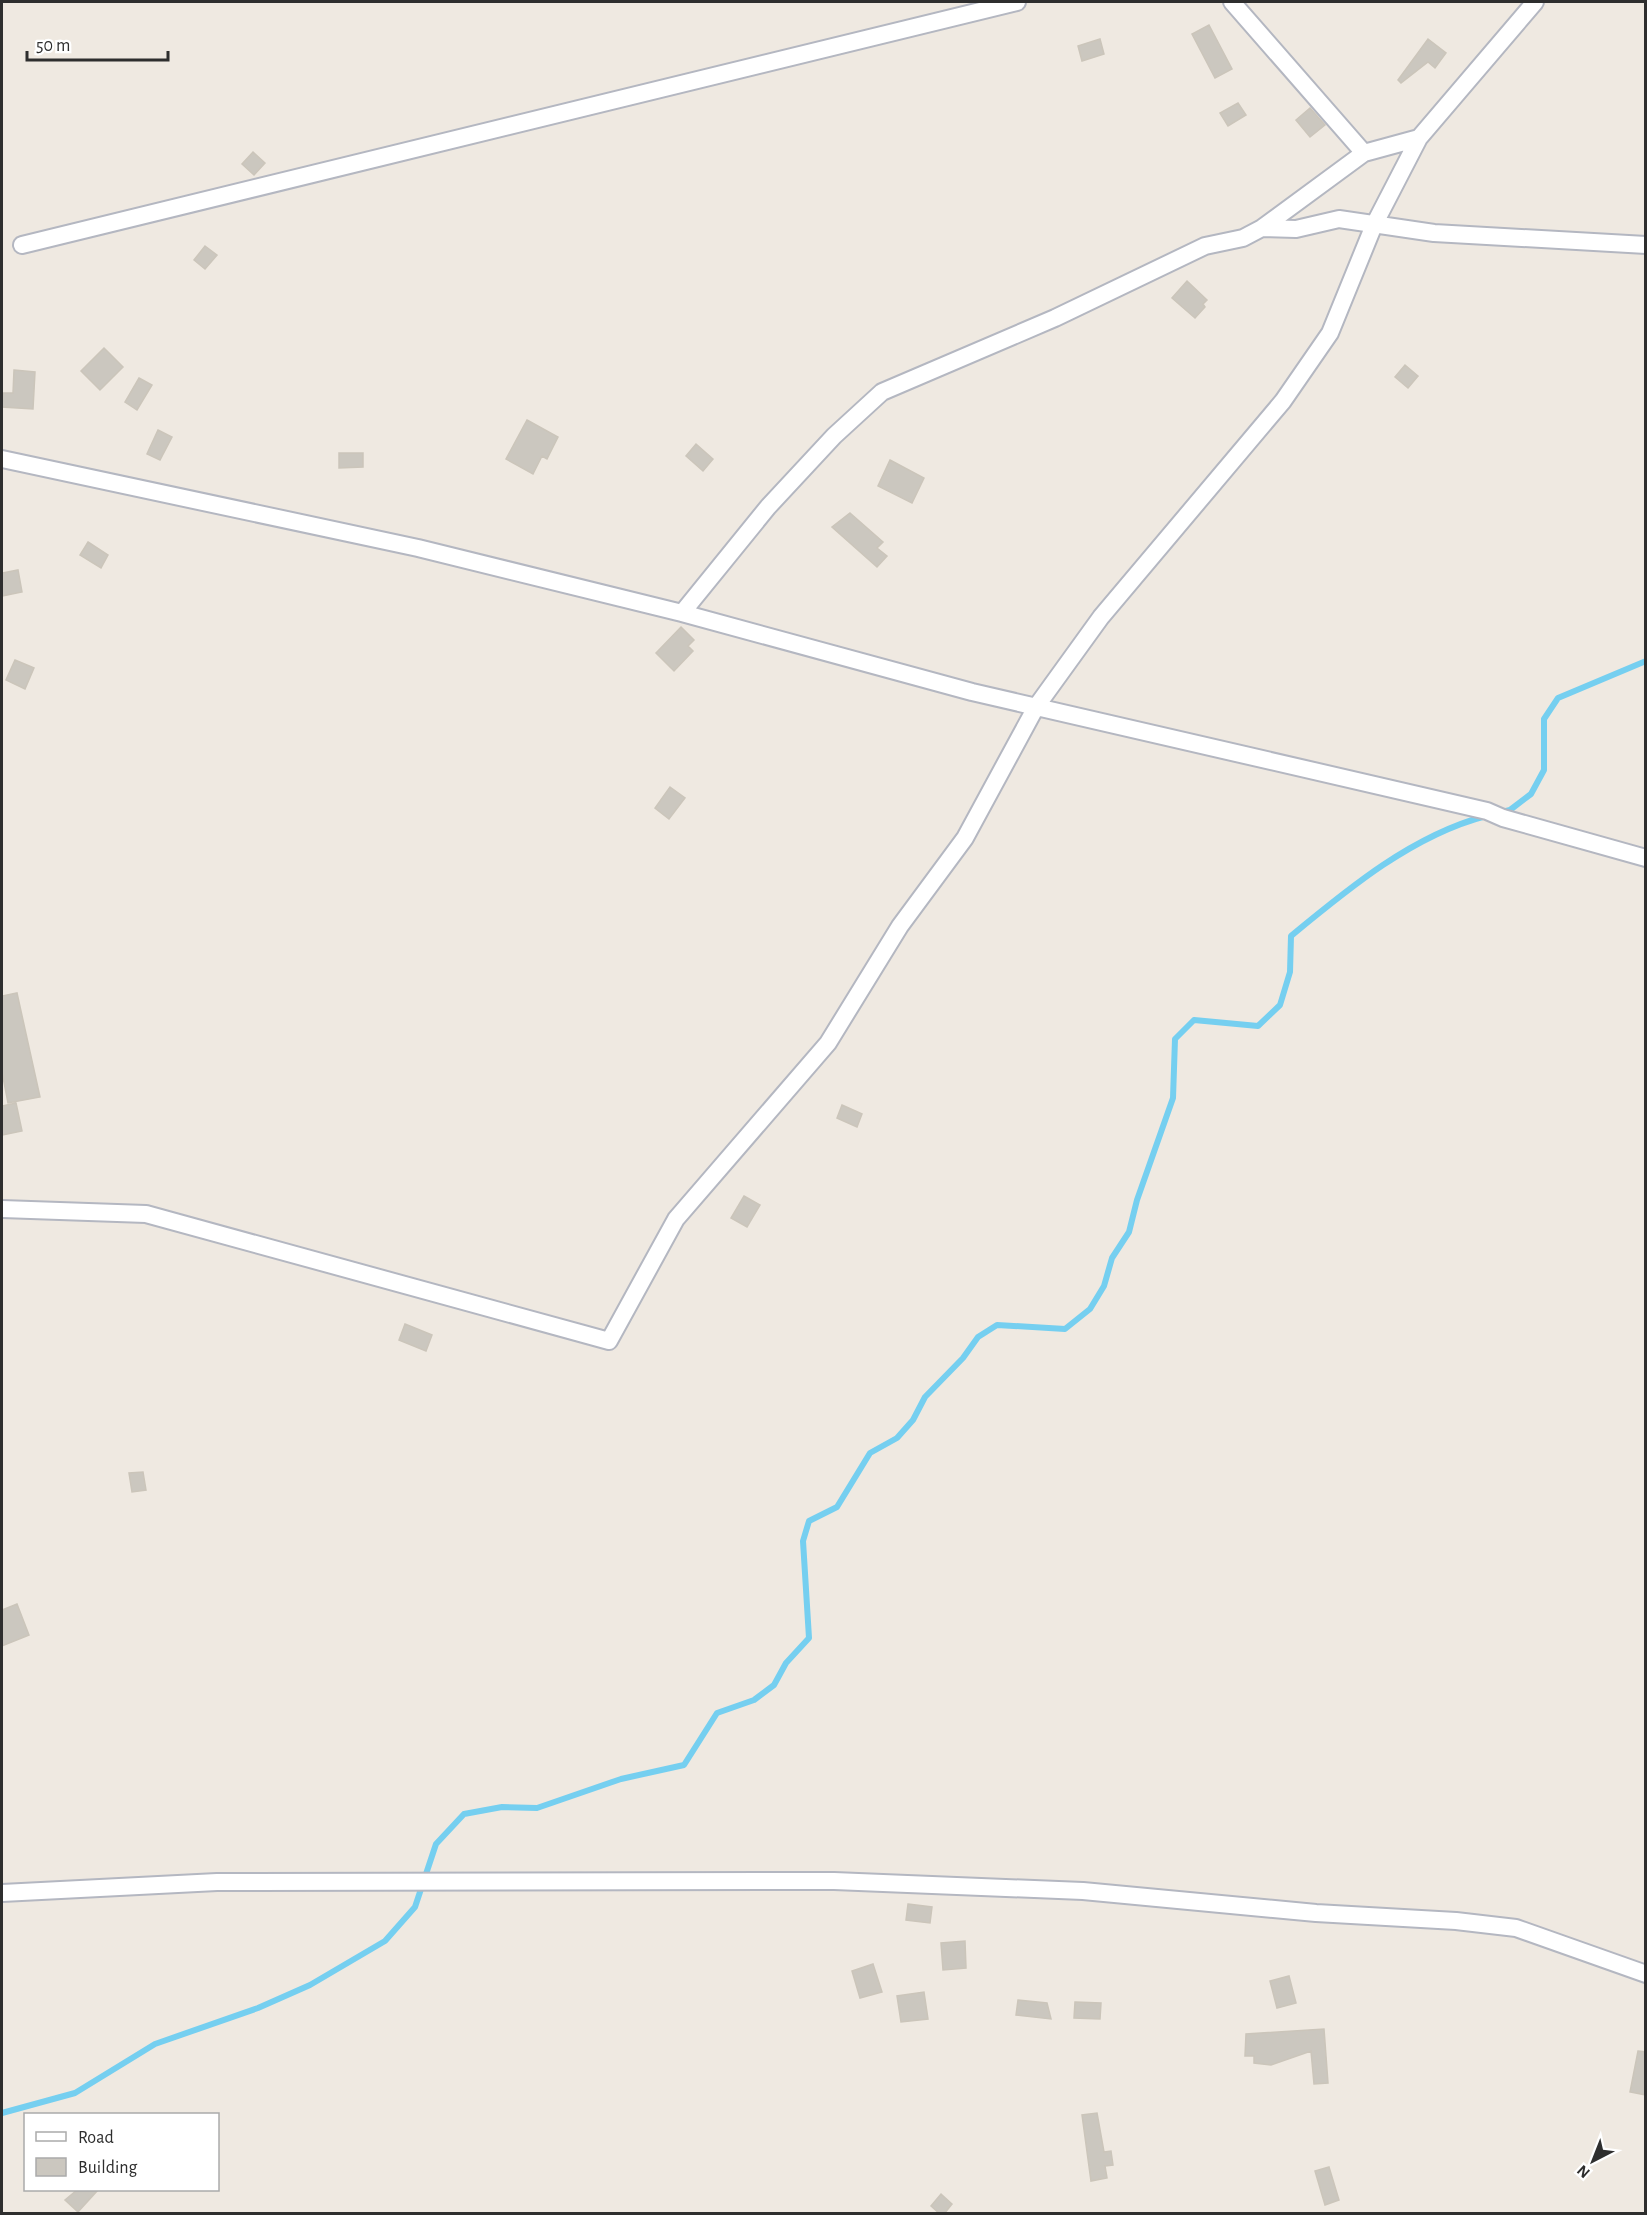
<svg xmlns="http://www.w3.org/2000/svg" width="1647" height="2215" viewBox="0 0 1647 2215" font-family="'Alegreya Sans',sans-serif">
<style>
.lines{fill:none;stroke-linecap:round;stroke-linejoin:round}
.stream{stroke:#75cff0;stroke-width:6}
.building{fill:#cbc7bf;stroke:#cbc5ba;stroke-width:1.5}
.street-casing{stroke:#b4b7c1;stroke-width:20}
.street{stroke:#fff;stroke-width:16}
</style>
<rect width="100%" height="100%" fill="#efe9e1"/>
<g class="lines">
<path class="stream" d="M 1502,812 L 1510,810 L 1531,794 L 1544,770 L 1544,719 L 1558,698 L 1646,661
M 2,2113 L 75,2093 L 155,2044 L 258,2008 L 310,1985 L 385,1941 L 415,1907 L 436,1844 L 464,1814 L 502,1807 L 537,1808 L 621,1779 L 684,1765 L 717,1713 L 754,1700 L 774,1685 L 786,1663 L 809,1638 L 803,1541 L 809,1521 L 837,1507 L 870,1453 L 897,1438 L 913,1420 L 925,1397 L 963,1358 L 978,1337 L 997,1325 L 1065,1329 L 1090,1309 L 1104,1286 L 1112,1258 L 1129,1232 L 1137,1200 L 1173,1098 L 1175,1039 L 1194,1020 L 1258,1026 L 1280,1005 L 1290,972 L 1291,936 C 1349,888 1413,835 1486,816"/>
</g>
<path class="building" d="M 1209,25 L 1232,69 L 1215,78 L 1192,34 Z
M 1100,39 L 1104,54 L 1082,61 L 1078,46 Z
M 1428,39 L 1446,53 L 1435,68 L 1428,62 L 1401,83 L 1398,80 Z
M 1238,103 L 1246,115 L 1228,126 L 1220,113 Z
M 1310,108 L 1325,125 L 1310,137 L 1296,120 Z
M 253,152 L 265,163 L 254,175 L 242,164 Z
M 205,246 L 217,255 L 205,269 L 194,260 Z
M 1187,281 L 1207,300 L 1203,304 L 1205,307 L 1195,318 L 1172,298 Z
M 104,348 L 123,367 L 100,390 L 81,371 Z
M 1405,365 L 1418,376 L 1408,388 L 1395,377 Z
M 14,370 L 35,372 L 33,409 L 2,407 L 3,393 L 13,393 Z
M 139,378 L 152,385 L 137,410 L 125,402 Z
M 527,420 L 558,437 L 547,459 L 542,456 L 533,474 L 506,459 Z
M 158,430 L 172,437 L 160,460 L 147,454 Z
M 696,444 L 713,459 L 703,471 L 686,456 Z
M 339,453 L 363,453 L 363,467 L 339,468 Z
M 890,460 L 924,478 L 912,503 L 878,486 Z
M 850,513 L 883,542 L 877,548 L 887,556 L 877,567 L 832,527 Z
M 88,542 L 108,555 L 101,568 L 80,555 Z
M 18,570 L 22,592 L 2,596 L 2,573 Z
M 681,627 L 694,640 L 688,646 L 693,651 L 674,671 L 656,653 Z
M 15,660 L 34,668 L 25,689 L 6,680 Z
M 670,787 L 685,798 L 669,819 L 655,808 Z
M 17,993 L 40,1097 L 8,1103 L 2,1072 L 2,996 Z
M 16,1103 L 22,1131 L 2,1135 L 2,1106 Z
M 842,1105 L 862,1114 L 857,1127 L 837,1118 Z
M 744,1196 L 760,1205 L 747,1227 L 731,1218 Z
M 405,1324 L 432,1335 L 426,1351 L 399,1340 Z
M 143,1472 L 146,1490 L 132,1492 L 129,1473 Z
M 17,1604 L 29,1635 L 2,1646 L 2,1610 Z
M 908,1904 L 932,1907 L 930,1923 L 906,1920 Z
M 965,1941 L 966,1968 L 943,1970 L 941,1943 Z
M 873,1964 L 882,1992 L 860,1998 L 852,1971 Z
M 1289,1976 L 1296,2003 L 1277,2008 L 1270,1981 Z
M 924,1992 L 928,2019 L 901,2022 L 897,1996 Z
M 1018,2000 L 1047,2003 L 1051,2019 L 1016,2015 Z
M 1075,2002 L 1101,2003 L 1100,2019 L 1074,2018 Z
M 1324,2029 L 1328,2083 L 1314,2084 L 1311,2051 L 1271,2065 L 1254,2063 L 1254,2056 L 1245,2056 L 1246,2034 Z
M 1638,2051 L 1646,2052 L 1646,2095 L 1630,2092 Z
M 1097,2113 L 1104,2152 L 1111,2151 L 1113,2165 L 1105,2166 L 1107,2178 L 1091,2181 L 1082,2115 Z
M 1329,2167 L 1339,2200 L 1325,2205 L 1315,2171 Z
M 77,2190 L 98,2190 L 78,2212 L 65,2200 Z
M 941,2194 L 952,2204 L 944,2214 L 940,2214 L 931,2206 Z"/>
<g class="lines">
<defs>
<path id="street" d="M 1232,2 L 1364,153
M 1262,228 L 1364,153 L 1419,138
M 22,245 L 1017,2
M 2,459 L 418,548 L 682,613 L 972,692 L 1487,811 L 1503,818 L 1646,858
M 682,613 L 768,507 L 834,436 L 882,392 L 1055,318 L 1205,246 L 1243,238 L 1262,228 L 1296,229 L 1339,219 L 1434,233 L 1646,245
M 2,1209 L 146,1214 L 609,1341 L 676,1219 L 828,1043 L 900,926 L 965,838 L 1036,707 L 1101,617 L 1283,401 L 1330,333 L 1374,225 L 1419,138 L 1535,2
M 2,1893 L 217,1882 L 834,1881 L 1083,1891 L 1316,1913 L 1456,1921 L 1516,1928 L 1646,1974"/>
</defs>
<use href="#street" class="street-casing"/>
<use href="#street" class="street"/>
</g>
<rect width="1647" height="2215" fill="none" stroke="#2e2e2e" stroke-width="6"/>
<rect x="24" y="2113" width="195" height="78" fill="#ffffff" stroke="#ababab" stroke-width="1.5"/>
<rect x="36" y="2132" width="30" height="9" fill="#ffffff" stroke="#ababab" stroke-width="1.5"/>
<text x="78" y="2143" font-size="18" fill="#2e2e2e">Road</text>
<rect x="36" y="2158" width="30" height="18" fill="#cbc7bf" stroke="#ababab" stroke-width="1.5"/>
<text x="78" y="2173" font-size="18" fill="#2e2e2e">Building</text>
<g transform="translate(1593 2161) rotate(222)" stroke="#ffffff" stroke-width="4.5" paint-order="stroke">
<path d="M0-4.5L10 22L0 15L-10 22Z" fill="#2e2e2e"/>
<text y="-9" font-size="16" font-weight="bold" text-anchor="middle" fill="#2e2e2e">N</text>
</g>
<path d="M27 51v9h141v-9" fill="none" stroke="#2e2e2e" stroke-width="3"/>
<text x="36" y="51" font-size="18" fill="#2e2e2e" stroke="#ffffff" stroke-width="4.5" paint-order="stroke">50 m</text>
</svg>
